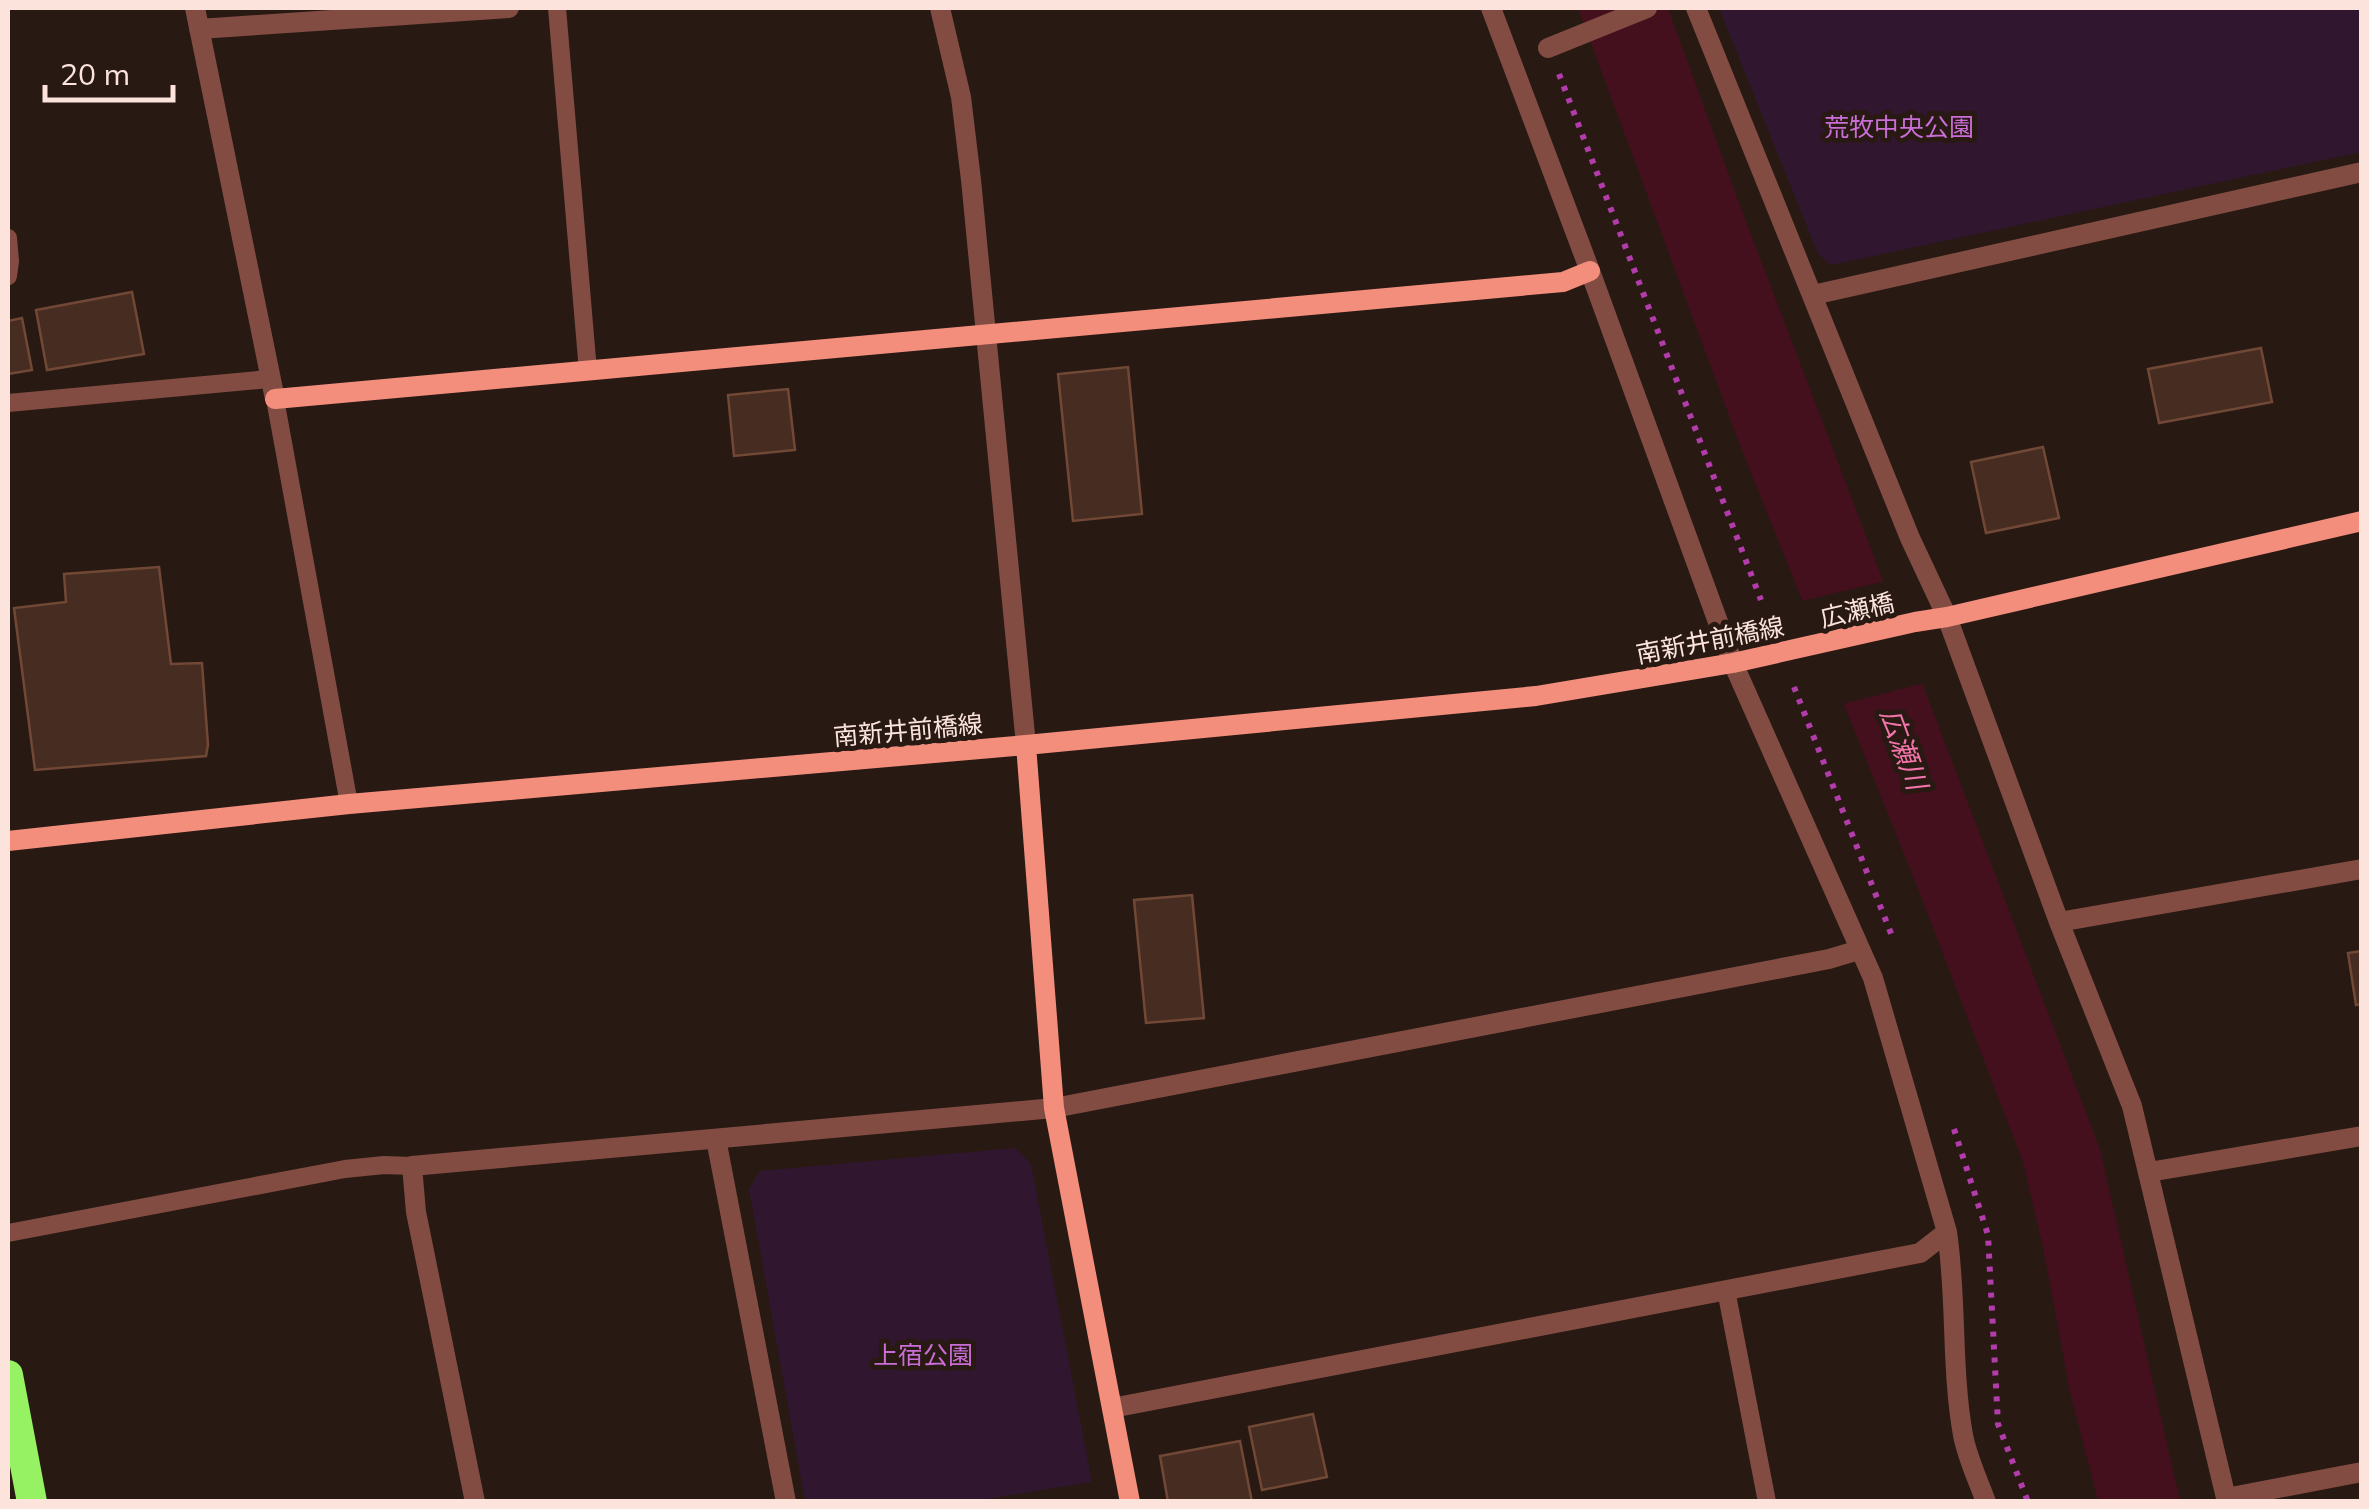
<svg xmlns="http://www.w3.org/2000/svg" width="2369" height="1509" viewBox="0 0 2369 1509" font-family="Mulish,'Noto Sans JP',sans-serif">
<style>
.green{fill:#31162f}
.water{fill:#44101d}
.pier{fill:#281913}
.building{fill:#472d21;stroke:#714835;stroke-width:2.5}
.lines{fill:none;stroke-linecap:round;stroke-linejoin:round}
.path{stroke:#b13caa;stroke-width:6;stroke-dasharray:5 8;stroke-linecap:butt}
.lane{stroke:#824c42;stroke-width:18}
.street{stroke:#824c42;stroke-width:20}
.secondary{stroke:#f38e7d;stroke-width:20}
.highway{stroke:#96f163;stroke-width:30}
.labels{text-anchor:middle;stroke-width:10;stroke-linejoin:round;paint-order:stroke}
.park-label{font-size:25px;fill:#c96ed6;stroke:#281913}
.street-label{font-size:25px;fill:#fce4dd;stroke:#281913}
.water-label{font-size:28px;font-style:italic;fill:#f274a9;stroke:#281913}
</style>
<rect width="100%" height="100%" fill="#281913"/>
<path class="green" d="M 1719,8 L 2361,8 L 2361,152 L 1831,265 L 1818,254 Z
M 1015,1148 L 1031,1164 L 1092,1482 L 974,1501 L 805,1501 L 749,1189 L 760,1171 Z"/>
<path class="water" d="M 1578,8 L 1668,8 L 1742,211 L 2100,1149 L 2180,1501 L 2098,1501 L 2070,1392 L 2043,1247 L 2023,1162 L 1917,886 L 1741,448 Z"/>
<path class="pier" d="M 1889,580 L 1928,682 L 1839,705 L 1798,602 Z"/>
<path class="building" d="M 132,292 L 144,354 L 47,370 L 36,310 Z
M 22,318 L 32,370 L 8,374 L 8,321 Z
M 2261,348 L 2272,402 L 2159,423 L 2148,369 Z
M 1128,367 L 1142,514 L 1073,521 L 1058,374 Z
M 788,389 L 795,450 L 734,456 L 728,395 Z
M 2043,447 L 2059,518 L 1986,533 L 1971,462 Z
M 159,567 L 171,664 L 202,663 L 208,745 L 206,756 L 35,770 L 14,608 L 66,602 L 64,574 Z
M 1192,895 L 1204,1018 L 1146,1023 L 1134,900 Z
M 2362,951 L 2362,1004 L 2356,1005 L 2348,953 Z
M 1313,1414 L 1327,1477 L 1262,1490 L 1249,1427 Z
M 1240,1441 L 1252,1502 L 1168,1502 L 1160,1456 Z"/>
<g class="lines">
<path class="path" d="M 1559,74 L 1761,600
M 1794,687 L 1892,936
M 1954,1129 L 1988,1235 L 1998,1424 L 2028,1502"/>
<path class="lane" d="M 557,8 L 588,371
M 8,238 L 10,261 L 8,276
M 275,399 L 349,804
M 8,403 L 269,379
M 8,1233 L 345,1169 L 384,1165 L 412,1166
M 1726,1290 L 1767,1502"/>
<path class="street" d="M 195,8 L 275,399
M 940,8 L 961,97 L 971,180 L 1026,745
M 1491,8 L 1590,271 L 1733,663 L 1873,978 L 1947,1232 C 1957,1299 1951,1368 1963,1435 C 1967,1457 1978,1480 1986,1502
M 1696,8 L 1910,538 L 1947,617 L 2059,922 L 2132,1106 L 2227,1502
M 199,29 L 509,8
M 1548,48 L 1647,8
M 1813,295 L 2362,172
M 2059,922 L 2362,869
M 716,1139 L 786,1502
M 2149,1172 L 2362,1136
M 1112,1408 L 1920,1253 L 1947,1232
M 2226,1498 L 2362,1472
M 475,1502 L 416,1212 L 412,1166 L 1054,1108 L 1829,959 L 1859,950"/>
<path class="secondary" d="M 275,399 L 1563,282 L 1590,271
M 1026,745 L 1054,1108 L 1130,1502
M 8,841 L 349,804 L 1026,745 L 1536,696 L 1733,663 L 1915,622 L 1947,617 L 2362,521"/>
<path class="highway" d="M 8,1375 L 32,1502"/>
</g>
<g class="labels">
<g class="park-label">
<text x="1899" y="136">荒牧中央公園</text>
<text x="923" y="1364">上宿公園</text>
</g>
<g class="street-label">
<text transform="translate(1857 610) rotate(-13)" y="9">広瀬橋</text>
<text transform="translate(1710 640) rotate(-11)" y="9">南新井前橋線</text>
<text transform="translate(908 730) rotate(-5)" y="9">南新井前橋線</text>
</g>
<g class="water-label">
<text transform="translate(1904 749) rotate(70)" y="10">広瀬川</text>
</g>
</g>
<rect width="2369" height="1509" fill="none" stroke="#fce4dd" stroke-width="20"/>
<path d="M45 85v15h128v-15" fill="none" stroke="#fce4dd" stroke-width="5"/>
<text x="60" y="85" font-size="30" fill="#fce4dd" stroke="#281913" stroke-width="8" paint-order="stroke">20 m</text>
</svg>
